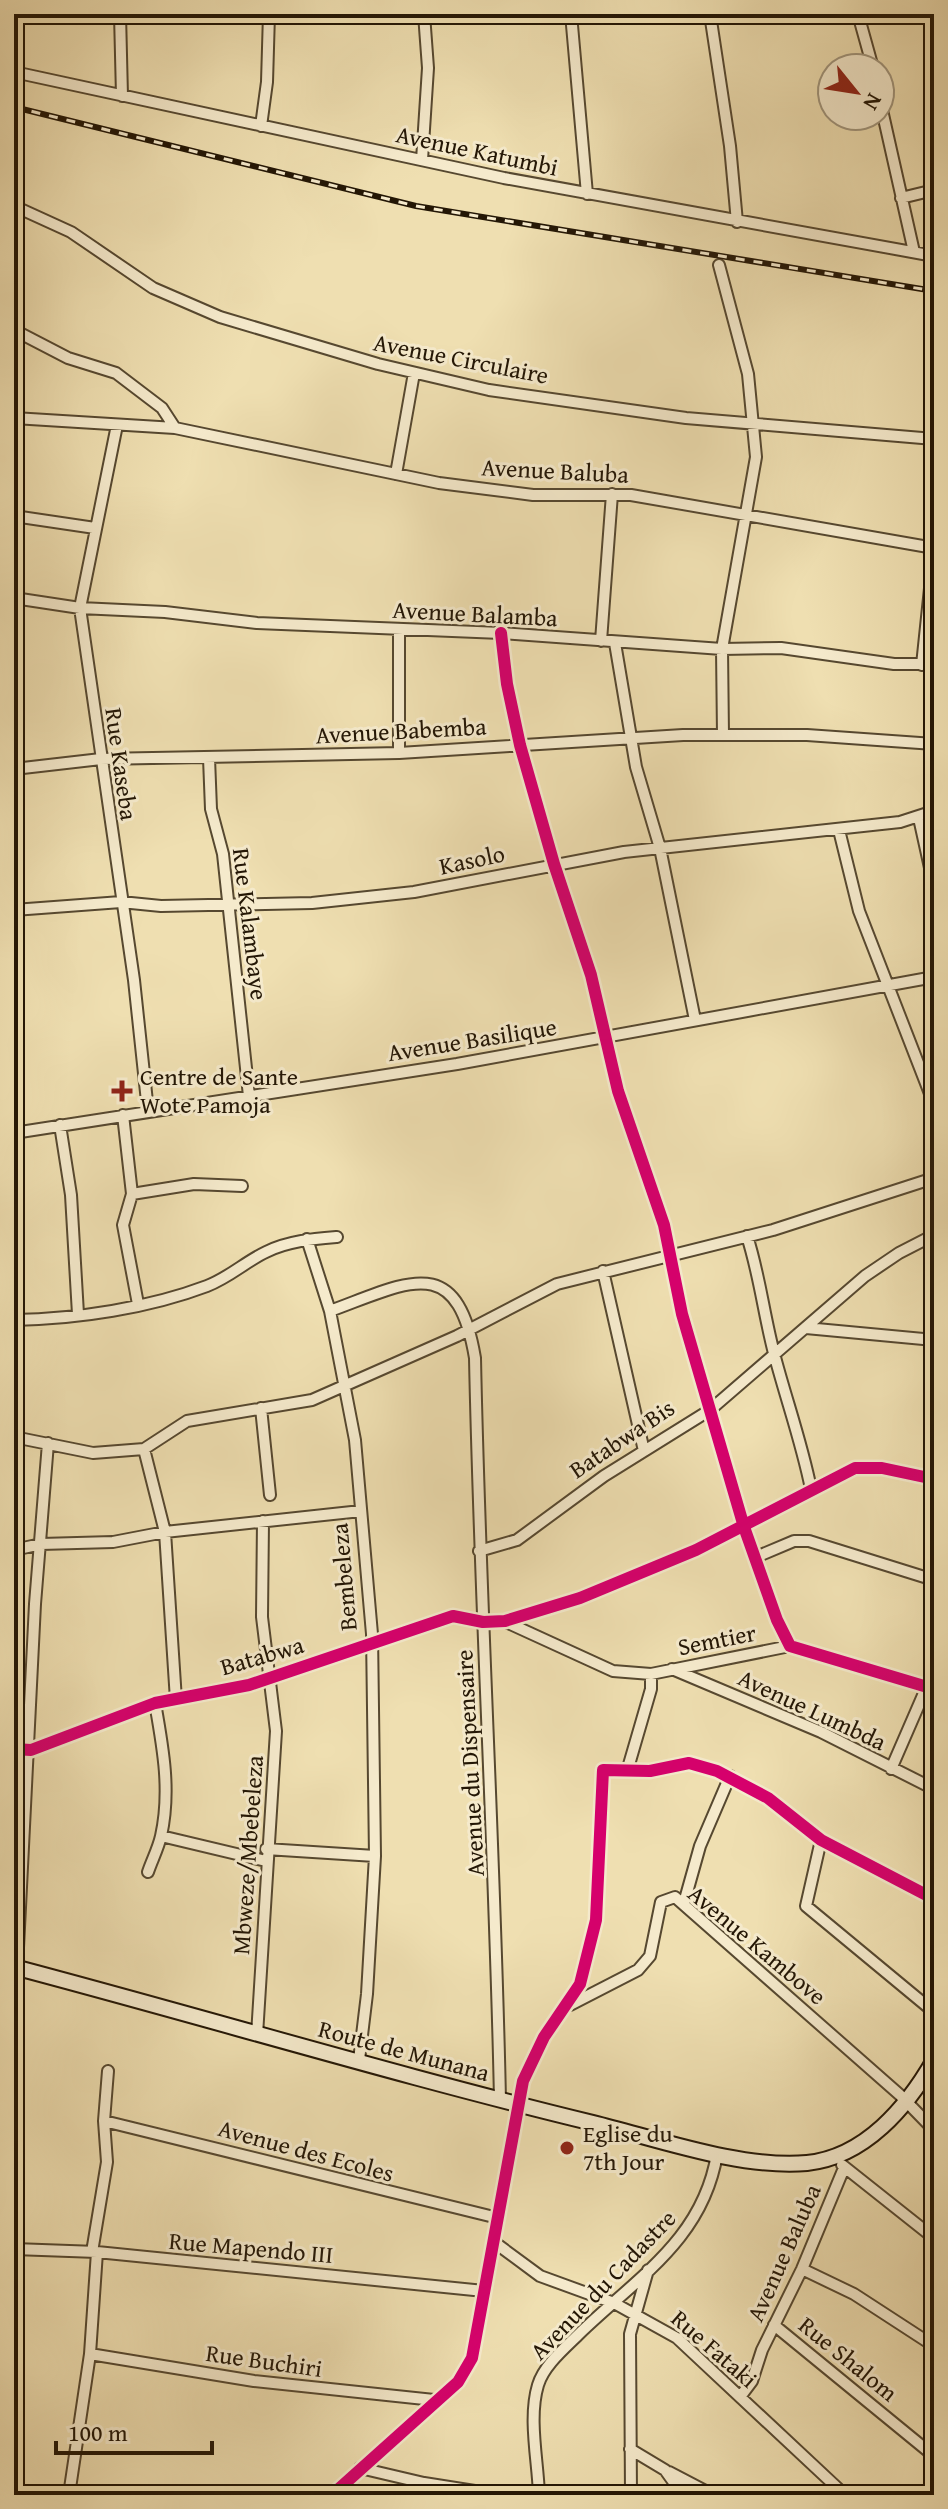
<svg xmlns="http://www.w3.org/2000/svg" width="948" height="2509" viewBox="0 0 948 2509" font-family="'Gentium Book Plus',serif">
<style>
.lines{fill:none;stroke-linecap:round;stroke-linejoin:round}
.street-casing{stroke:#564830;stroke-width:14}
.secondary-casing{stroke:#231605;stroke-width:18}
.street{stroke:#f5eacc;stroke-width:10}
.secondary{stroke:#f5eacc;stroke-width:14}
.rail-casing{stroke:#231605;stroke-width:6}
.rail{stroke:#f5eacc;stroke-width:3;stroke-dasharray:9;stroke-linecap:butt}
.cycleway-casing{stroke:#f5eacc;stroke-width:17}
.cycleway{stroke:#d6006c;stroke-width:12}
.poi-dot{fill:#8f2418;stroke:#f5eacc;stroke-width:3}
.labels{text-anchor:middle;stroke-width:6;stroke-linejoin:round;paint-order:stroke}
.street-label{font-size:24px;fill:#231605;stroke:#f5eacc}
.poi-label{font-size:24px;fill:#231605;stroke:#f5eacc;text-anchor:start}
</style>
<rect width="100%" height="100%" fill="#efdfb1"/>
<filter id="stains"><feTurbulence type="fractalNoise" baseFrequency=".0025" numOctaves="4"/><feColorMatrix values="0 0 0 0 .2 0 0 0 0 .09 0 0 0 0 .02 0 0 0 .5 -.17"/></filter>
<radialGradient id="worn" r=".72"><stop offset=".6" stop-color="#630" stop-opacity="0"/><stop offset="1" stop-color="#630" stop-opacity=".3"/></radialGradient>
<g class="lines">
<defs>
<path id="street" d="M 120,14 L 122,96
M 571,14 L 587,194
M 710,14 L 730,146 L 737,222
M 858,14 L 873,68
M 14,72 L 504,178 L 934,256
M 880,101 L 914,252
M 261,126 L 267,82 L 269,14
M 422,160 L 428,68 L 424,14
M 901,198 L 934,190
M 14,206 L 71,232 L 153,288 L 220,317 L 378,364 L 489,390 L 686,418 L 934,439
M 719,265 L 748,374 L 756,457 L 722,649 L 723,735
M 14,330 L 68,358 L 116,373 L 162,408 L 175,428
M 14,418 L 175,428 L 439,483 L 533,495 L 631,495 L 934,548
M 117,425 L 80,608 L 134,980 L 148,1111
M 396,474 L 414,373
M 14,516 L 95,528
M 14,598 L 80,608 L 165,612 L 257,623 L 501,633 L 722,649 L 781,648 L 894,664 L 934,664
M 399,630 L 399,753
M 501,633 L 507,684 L 520,745 L 554,864 L 591,975 L 618,1091 L 664,1225 L 682,1314 L 744,1527 L 777,1620 L 790,1646 L 934,1689
M 601,641 L 612,494
M 615,643 L 636,767 L 660,848 L 695,1020
M 922,665 L 934,550
M 209,758 L 211,809 L 223,854 L 249,1096
M 14,769 L 101,759 L 399,753 L 683,735 L 807,735 L 934,744
M 919,818 L 934,886
M 839,830 L 859,911 L 934,1104
M 14,910 L 121,902 L 161,906 L 312,903 L 414,892 L 624,852 L 900,822 L 934,811
M 14,928 L 17,910
M 123,1115 L 132,1194 L 123,1225 L 138,1304
M 60,1125 L 71,1195 L 78,1314
M 14,1133 L 457,1064 L 934,977
M 132,1194 L 194,1184 L 242,1186
M 747,1236 C 760,1276 764,1317 775,1357 C 787,1402 802,1444 811,1489
M 307,1239 L 330,1311 L 355,1440 L 372,1634 L 375,1856 L 367,1994 L 359,2060
M 603,1271 L 644,1451
M 330,1311 C 407,1283 457,1250 475,1358 C 480,1606 495,1852 500,2100
M 14,1320 C 77,1319 149,1308 207,1286 C 230,1277 245,1262 266,1252 C 288,1241 313,1239 337,1237
M 806,1328 L 934,1340
M 261,1408 L 270,1495
M 14,1437 L 93,1453 L 144,1449 L 187,1421 L 312,1400 L 457,1336 L 557,1284 L 773,1230 L 934,1178
M 144,1449 L 165,1532 L 176,1700
M 14,1550 L 41,1544 L 113,1542 L 165,1532 L 361,1511
M 479,1551 L 517,1540 L 604,1476 L 710,1410 L 865,1276 L 899,1253 L 934,1235
M 756,1557 L 794,1541 L 809,1541 L 934,1580
M 506,1622 L 613,1671 L 651,1674 L 790,1646
M 672,1669 L 821,1732 L 934,1789
M 14,1749 L 31,1750 L 155,1703 L 249,1685 L 453,1616 L 483,1622 L 505,1621 L 580,1598 L 696,1550 L 855,1468 L 882,1468 L 934,1479
M 628,1768 L 651,1689 L 651,1674
M 891,1769 L 934,1670
M 161,1836 L 266,1861
M 821,1840 L 806,1906 L 934,2012
M 266,1849 L 375,1856
M 148,1872 C 152,1860 158,1849 161,1836 C 171,1791 163,1748 155,1703
M 684,1903 L 700,1846 L 730,1776
M 17,1968 L 35,1604 L 48,1443
M 570,2005 L 638,1970 L 650,1956 L 661,1902 L 675,1897 L 900,2095 L 934,2130
M 257,2035 L 276,1731 L 262,1617 L 263,1521
M 104,2121 L 498,2218
M 842,2165 L 934,2238
M 494,2242 L 540,2276 L 614,2303 L 677,2338 L 845,2495
M 14,2249 L 97,2252 L 484,2291
M 92,2252 L 107,2162 L 104,2121 L 108,2071
M 802,2269 L 854,2294 L 934,2346
M 774,2325 L 934,2456
M 90,2354 L 254,2381 L 434,2400
M 740,2397 L 752,2381 L 762,2350 L 802,2269 L 844,2168
M 630,2449 L 665,2470 L 683,2495
M 360,2468 L 424,2483 L 500,2495
M 669,2472 L 713,2495
M 69,2495 L 90,2354 L 97,2252
M 332,2495 L 458,2382 L 472,2358 L 523,2081 L 544,2037 L 580,1984 L 596,1920 L 603,1770 L 650,1771 L 689,1763 L 717,1771 L 768,1798 L 821,1840 L 934,1899
M 539,2495 C 538,2461 528,2418 538,2385 C 544,2365 565,2348 580,2333 C 638,2277 703,2239 717,2154
M 631,2495 L 630,2334 L 648,2270"/>
<path id="secondary" d="M 14,1967 C 207,2018 399,2076 593,2123 C 658,2139 741,2169 807,2163 C 865,2157 907,2107 934,2060"/>
</defs>
<use href="#street" class="street-casing"/>
<use href="#secondary" class="secondary-casing"/>
<use href="#street" class="street"/>
<use href="#secondary" class="secondary"/>
<defs>
<path id="rail" d="M 14,107 L 416,206 L 934,291"/>
</defs>
<use href="#rail" class="rail-casing"/>
<use href="#rail" class="rail"/>
<defs>
<path id="cycleway" d="M 501,633 L 507,684 L 520,745 L 554,864 L 591,975 L 618,1091 L 664,1225 L 682,1314 L 744,1527 L 777,1620 L 790,1646 L 934,1689
M 14,1749 L 31,1750 L 155,1703 L 249,1685 L 453,1616 L 483,1622 L 505,1621 L 580,1598 L 696,1550 L 855,1468 L 882,1468 L 934,1479
M 332,2495 L 458,2382 L 472,2358 L 523,2081 L 544,2037 L 580,1984 L 596,1920 L 603,1770 L 650,1771 L 689,1763 L 717,1771 L 768,1798 L 821,1840 L 934,1899"/>
</defs>
<use href="#cycleway" class="cycleway-casing"/>
<use href="#cycleway" class="cycleway"/>
</g>
<g class="poi-dot">
<path d="M118 1079h8v8h8v8h-8v8h-8v-8h-8v-8h8z"/>
<circle cx="567" cy="2148" r="8"/>
</g>
<g class="labels">
<g class="street-label">
<text transform="translate(477 151) rotate(12)" y="8">Avenue Katumbi</text>
<text transform="translate(461 359) rotate(11)" y="8">Avenue Circulaire</text>
<text transform="translate(555 471) rotate(3)" y="8">Avenue Baluba</text>
<text transform="translate(475 614) rotate(3)" y="8">Avenue Balamba</text>
<text transform="translate(401 731) rotate(-3)" y="8">Avenue Babemba</text>
<text transform="translate(121 764) rotate(82)" y="8">Rue Kaseba</text>
<text transform="translate(472 860) rotate(-12)" y="8">Kasolo</text>
<text transform="translate(250 924) rotate(83)" y="8">Rue Kalambaye</text>
<text transform="translate(472 1040) rotate(-9)" y="8">Avenue Basilique</text>
<text transform="translate(622 1439) rotate(-34)" y="8">Batabwa Bis</text>
<text transform="translate(344 1577) rotate(-95)" y="8">Bembeleza</text>
<text transform="translate(717 1640) rotate(-11)" y="8">Semtier</text>
<text transform="translate(262 1656) rotate(-16)" y="8">Batabwa</text>
<text transform="translate(812 1710) rotate(25)" y="8">Avenue Lumbda</text>
<text transform="translate(470 1763) rotate(-93)" y="8">Avenue du Dispensaire</text>
<text transform="translate(248 1855) rotate(-86)" y="8">Mbweze/Mbebeleza</text>
<text transform="translate(757 1945) rotate(40)" y="8">Avenue Kambove</text>
<text transform="translate(404 2051) rotate(15)" y="8">Route de Munana</text>
<text transform="translate(306 2151) rotate(15)" y="8">Avenue des Ecoles</text>
<text transform="translate(251 2248) rotate(5)" y="8">Rue Mapendo III</text>
<text transform="translate(784 2253) rotate(-66)" y="8">Avenue Baluba</text>
<text transform="translate(603 2285) rotate(-46)" y="8">Avenue du Cadastre</text>
<text transform="translate(714 2349) rotate(41)" y="8">Rue Fataki</text>
<text transform="translate(848 2359) rotate(39)" y="8">Rue Shalom</text>
<text transform="translate(264 2361) rotate(8)" y="8">Rue Buchiri</text>
</g>
<g class="poi-label">
<text x="140" y="1085">Centre de Sante<tspan x="140" dy="28">Wote Pamoja</tspan></text>
<text x="583" y="2142">Eglise du<tspan x="583" dy="28">7th Jour</tspan></text>
</g>
</g>
<rect width="948" height="2509" fill="none" stroke="#efdfb1" stroke-width="48"/>
<rect x="16" y="16" width="916" height="2477" fill="none" stroke="#231605" stroke-width="4"/>
<rect x="24" y="24" width="900" height="2461" fill="none" stroke="#231605" stroke-width="2"/>
<g transform="translate(856 92) rotate(120)"><circle r="38" fill="#f5eacc" stroke="#a1957c" stroke-width="2"/>
<path d="M0-6L14 30L0 20L-14 30Z" fill="#8f2418"/>
<text y="-12" font-size="22" font-weight="bold" text-anchor="middle" fill="#231605">N</text>
</g>
<path d="M56 2441v12h156v-12" fill="none" stroke="#231605" stroke-width="4"/>
<text x="68" y="2441" font-size="24" fill="#231605" stroke="#f5eacc" stroke-width="6" paint-order="stroke">100 m</text>
<rect width="100%" height="100%" filter="url(#stains)"/>
<rect width="100%" height="100%" fill="url(#worn)"/>
</svg>
